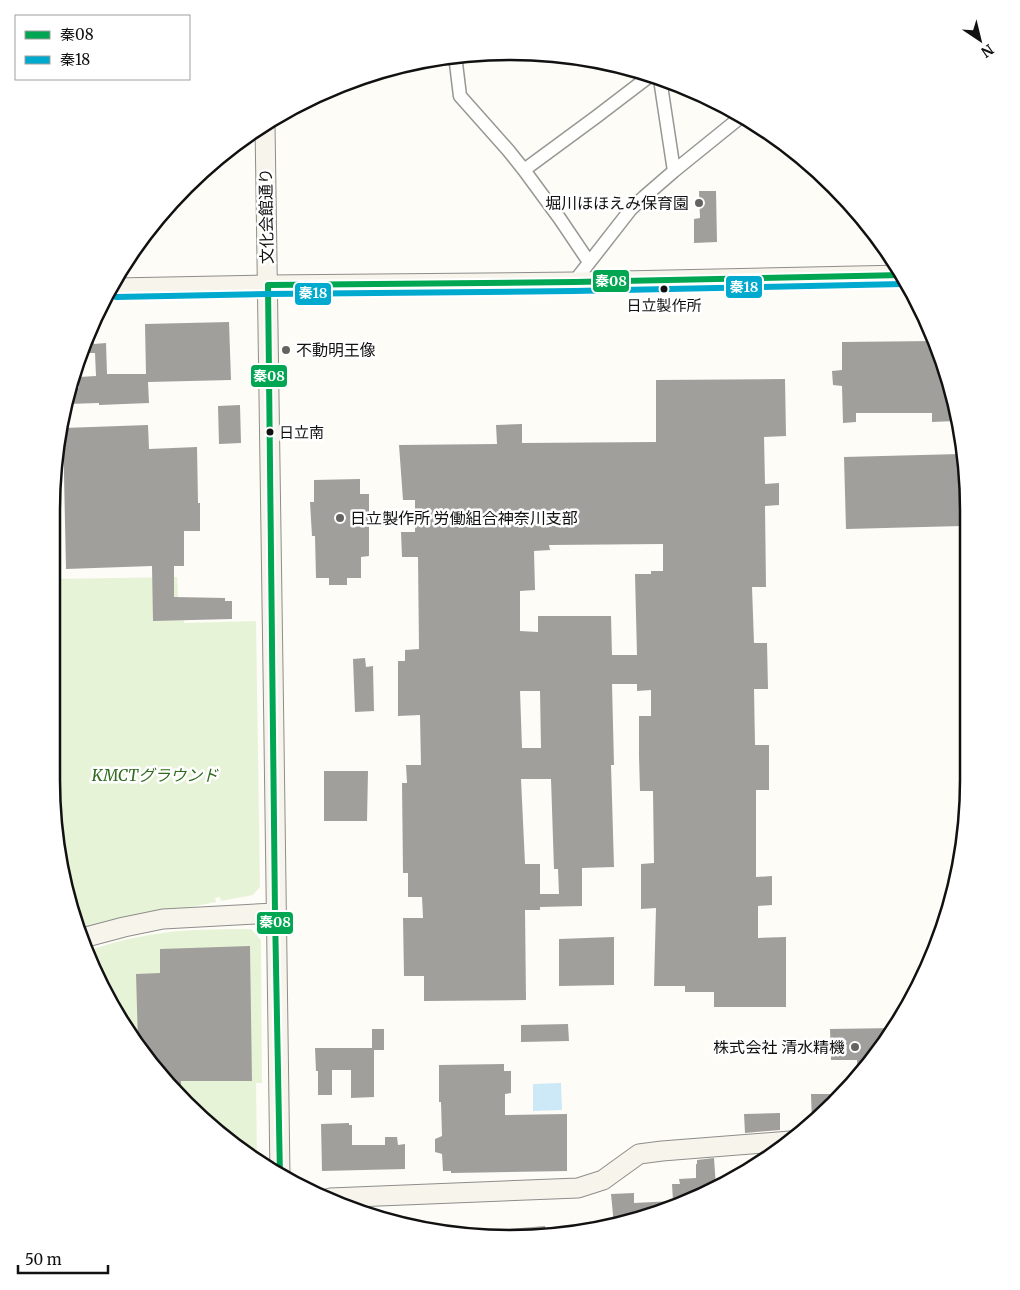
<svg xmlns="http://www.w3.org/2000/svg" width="1020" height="1290" viewBox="0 0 1020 1290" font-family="Merriweather,'Noto Sans JP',serif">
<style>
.green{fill:#e7f3d7}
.water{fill:#cde8f7}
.building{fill:#a19f9c;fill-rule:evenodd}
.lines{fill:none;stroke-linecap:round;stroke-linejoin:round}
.street-casing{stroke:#979795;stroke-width:15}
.secondary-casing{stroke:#8e8d8b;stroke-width:21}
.street{stroke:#fffffe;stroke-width:12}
.secondary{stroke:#f6f4eb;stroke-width:19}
.bus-1-casing{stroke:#fff;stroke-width:10}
.bus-2-casing{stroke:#fff;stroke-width:10}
.bus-1{stroke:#00a651;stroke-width:6}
.bus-2{stroke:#00a9ce;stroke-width:6}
.poi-dot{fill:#646362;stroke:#fff;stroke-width:2}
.bus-dot{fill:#111;stroke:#fff;stroke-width:2}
.labels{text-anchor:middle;stroke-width:5;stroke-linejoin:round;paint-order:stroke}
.bus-label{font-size:15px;fill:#111;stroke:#fff}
.poi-label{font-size:16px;fill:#111;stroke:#fff;text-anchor:end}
.street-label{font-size:16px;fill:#111;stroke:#fff}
.park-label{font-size:16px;font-style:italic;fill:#2f6b1f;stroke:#fff}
.rim{fill:none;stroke:#111;stroke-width:2.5}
.line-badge{stroke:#fff;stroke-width:2}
.badge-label{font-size:14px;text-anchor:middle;font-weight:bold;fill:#fff}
</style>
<rect width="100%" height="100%" fill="#fdfcf7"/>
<path class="green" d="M 177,577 L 179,612 L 184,612 L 184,623 L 256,621 L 260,887 L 253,895 L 221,901 L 220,897 L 215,898 L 216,902 L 112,922 L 81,933 L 67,899 L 51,780 L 52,579 Z
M 251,929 L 261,940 L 262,1083 L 256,1083 L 257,1159 L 186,1105 L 113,1010 L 88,951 C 120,939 163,931 196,930 C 214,929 233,929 251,929 Z"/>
<path class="water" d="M 561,1083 L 562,1110 L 533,1111 L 533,1084 Z"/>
<path class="building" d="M 699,191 L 716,191 L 717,242 L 694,243 L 694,219 L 700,218 Z
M 229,322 L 231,380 L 148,382 L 149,403 L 99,405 L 99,403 L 67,404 L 70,389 L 79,388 L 79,377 L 96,376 L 95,353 L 81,353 L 94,329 L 94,344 L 106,343 L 107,374 L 146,374 L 145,324 Z
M 935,341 L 944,363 L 956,421 L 932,422 L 932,413 L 856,413 L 856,422 L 843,423 L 842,386 L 833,385 L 832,371 L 842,370 L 842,342 Z
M 785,379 L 786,436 L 764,437 L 765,484 L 779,483 L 779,505 L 765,506 L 766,587 L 752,587 L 754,643 L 767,643 L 768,689 L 754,689 L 755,745 L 769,745 L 769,790 L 756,790 L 756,877 L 772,876 L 772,905 L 758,906 L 758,938 L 786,937 L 786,1007 L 714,1007 L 714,992 L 685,992 L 685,986 L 654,986 L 656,908 L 641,909 L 641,864 L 654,863 L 653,791 L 640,791 L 639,756 L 639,716 L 651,716 L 651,690 L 637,691 L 637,684 L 612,684 L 614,765 L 611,765 L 614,867 L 582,868 L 582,906 L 540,907 L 540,910 L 525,910 L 526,1000 L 424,1001 L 424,976 L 404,976 L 403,918 L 423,918 L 422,897 L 408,897 L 408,873 L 403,873 L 402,783 L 407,783 L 406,765 L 421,765 L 420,715 L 398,716 L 398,661 L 405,661 L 405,650 L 419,649 L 418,557 L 402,557 L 401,532 L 415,532 L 415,500 L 403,500 L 399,445 L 497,444 L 496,425 L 522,424 L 522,443 L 656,442 L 656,380 ZM 663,544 L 663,571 L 651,571 L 651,574 L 635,574 L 637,655 L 612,655 L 611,616 L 538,616 L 538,632 L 520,631 L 520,591 L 535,590 L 534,551 L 550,550 L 549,545 ZM 520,691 L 540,691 L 541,748 L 522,748 ZM 521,779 L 551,779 L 554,869 L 558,869 L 559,894 L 540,894 L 540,864 L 525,864 Z
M 240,405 L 241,443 L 219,444 L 218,406 Z
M 148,425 L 149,449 L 197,447 L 198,503 L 200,503 L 200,531 L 184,531 L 184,566 L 174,566 L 174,597 L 225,598 L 225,601 L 232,601 L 232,619 L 153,621 L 152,566 L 66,569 L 63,428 Z
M 960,454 L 962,526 L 846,529 L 844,457 Z
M 360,479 L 360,494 L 369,494 L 369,556 L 361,557 L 361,578 L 347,578 L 347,585 L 329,585 L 329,578 L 316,578 L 315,536 L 312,536 L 310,502 L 314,502 L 314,480 Z
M 365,658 L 366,667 L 373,666 L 374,711 L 355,712 L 353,659 Z
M 324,771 L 368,771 L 367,821 L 324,821 Z
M 614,937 L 614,985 L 559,986 L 559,939 Z
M 250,946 L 252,1081 L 181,1081 L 181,1098 L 138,1042 L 136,974 L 160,973 L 160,949 Z
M 568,1024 L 569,1041 L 521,1042 L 521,1025 Z
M 895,1028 L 891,1035 L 858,1073 L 857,1060 L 831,1060 L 830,1029 Z
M 372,1029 L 384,1029 L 384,1050 L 374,1050 L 374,1097 L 351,1098 L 351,1070 L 332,1070 L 332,1095 L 318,1095 L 318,1071 L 316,1071 L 315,1048 L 372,1048 Z
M 504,1064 L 504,1071 L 511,1071 L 511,1093 L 505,1094 L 505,1115 L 567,1114 L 567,1171 L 451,1173 L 451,1171 L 443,1171 L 442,1154 L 435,1152 L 435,1139 L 442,1136 L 441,1102 L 439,1102 L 439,1065 Z
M 811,1094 L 833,1094 L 834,1101 L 812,1125 Z
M 780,1113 L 780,1130 L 745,1133 L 744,1114 Z
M 349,1123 L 349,1125 L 352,1125 L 352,1145 L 385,1145 L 385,1137 L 397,1137 L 398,1145 L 405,1144 L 405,1169 L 322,1171 L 321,1124 Z
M 714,1158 L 716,1187 L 629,1223 L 614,1225 L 611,1194 L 634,1193 L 634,1203 L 673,1201 L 672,1184 L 680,1184 L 679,1179 L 696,1178 L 696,1164 L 697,1164 L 697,1160 Z
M 545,1226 L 546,1234 L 510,1239 L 485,1235 L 485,1231 Z"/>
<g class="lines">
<defs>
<path id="street" d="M 455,55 L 460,96 L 508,150 L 524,170 L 560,219 L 589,262
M 660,79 L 674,171
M 524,170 L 596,117 L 651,75
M 574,282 L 631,209 L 644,197 L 674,171 L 742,116"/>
<path id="secondary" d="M 265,124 C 272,475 274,826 280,1177
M 116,288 L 268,285 L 574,282 L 903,275
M 84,939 L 90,936 L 124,927 L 163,919 L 275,913
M 330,1198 L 578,1188 L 603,1180 L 639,1154 L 662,1151 L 790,1141"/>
</defs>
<use href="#street" class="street-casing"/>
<use href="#secondary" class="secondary-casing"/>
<use href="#street" class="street"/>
<use href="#secondary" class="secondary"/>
<defs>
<path id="bus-1" d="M 280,1177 L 275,913 L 268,285 L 574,282 L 903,275"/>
<path id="bus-2" d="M 116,297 L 268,294 L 574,291 L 903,284"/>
</defs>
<use href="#bus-1" class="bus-1-casing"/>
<use href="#bus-2" class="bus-2-casing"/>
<use href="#bus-1" class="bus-1"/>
<use href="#bus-2" class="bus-2"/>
</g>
<g class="poi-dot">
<circle cx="699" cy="203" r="5"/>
<circle cx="286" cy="350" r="5"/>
<circle cx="340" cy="518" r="5"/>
<circle cx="855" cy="1047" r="5"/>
</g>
<g class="bus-dot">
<circle cx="664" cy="289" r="4.5"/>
<circle cx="270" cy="432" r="4.5"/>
</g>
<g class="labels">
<g class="bus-label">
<text x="664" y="311">日立製作所</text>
<text x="279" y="438" text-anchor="start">日立南</text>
</g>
<g class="poi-label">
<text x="689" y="209">堀川ほほえみ保育園</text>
<text x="296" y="356" text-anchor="start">不動明王像</text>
<text x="350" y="524" text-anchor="start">日立製作所 労働組合神奈川支部</text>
<text x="845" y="1053">株式会社 清水精機</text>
</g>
<g class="street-label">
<text transform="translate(266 216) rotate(-91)" y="6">文化会館通り</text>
</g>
<g class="park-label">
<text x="155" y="781">KMCTグラウンド</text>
</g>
</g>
<path d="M0 0H1020V1290H0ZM510 60H510A450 450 0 0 1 960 510V780A450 450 0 0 1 510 1230H510A450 450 0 0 1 60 780V510A450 450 0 0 1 510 60Z" fill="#fff" fill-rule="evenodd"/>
<path class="rim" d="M510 60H510A450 450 0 0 1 960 510V780A450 450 0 0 1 510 1230H510A450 450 0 0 1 60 780V510A450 450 0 0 1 510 60Z"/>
<g class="line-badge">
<rect x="592" y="269" width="38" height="24" rx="5" fill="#00a651"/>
<rect x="725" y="275" width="38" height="24" rx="5" fill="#00a9ce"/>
<rect x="294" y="282" width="38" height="24" rx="5" fill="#00a9ce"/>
<rect x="250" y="364" width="38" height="24" rx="5" fill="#00a651"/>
<rect x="256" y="911" width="38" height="24" rx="5" fill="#00a651"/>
</g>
<g class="badge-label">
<text x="611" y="286">秦08</text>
<text x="744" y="292">秦18</text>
<text x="313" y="298">秦18</text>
<text x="269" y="381">秦08</text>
<text x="275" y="927">秦08</text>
</g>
<rect x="15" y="15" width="175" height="65" fill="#ffffff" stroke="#a0a0a0"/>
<rect x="25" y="31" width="25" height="8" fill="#00a651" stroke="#a0a0a0"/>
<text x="60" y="40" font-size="15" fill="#111111">秦08</text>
<rect x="25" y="56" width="25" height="8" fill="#00a9ce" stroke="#a0a0a0"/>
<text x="60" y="65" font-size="15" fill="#111111">秦18</text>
<g transform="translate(980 40) rotate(145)" stroke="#ffffff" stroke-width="4" paint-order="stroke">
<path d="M0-4L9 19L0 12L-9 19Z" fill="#111111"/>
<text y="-8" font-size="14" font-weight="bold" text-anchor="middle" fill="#111111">N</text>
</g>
<path d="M18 1265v8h90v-8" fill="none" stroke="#111111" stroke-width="2.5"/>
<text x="25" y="1265" font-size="15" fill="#111111" stroke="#ffffff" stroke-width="4" paint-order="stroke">50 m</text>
</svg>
